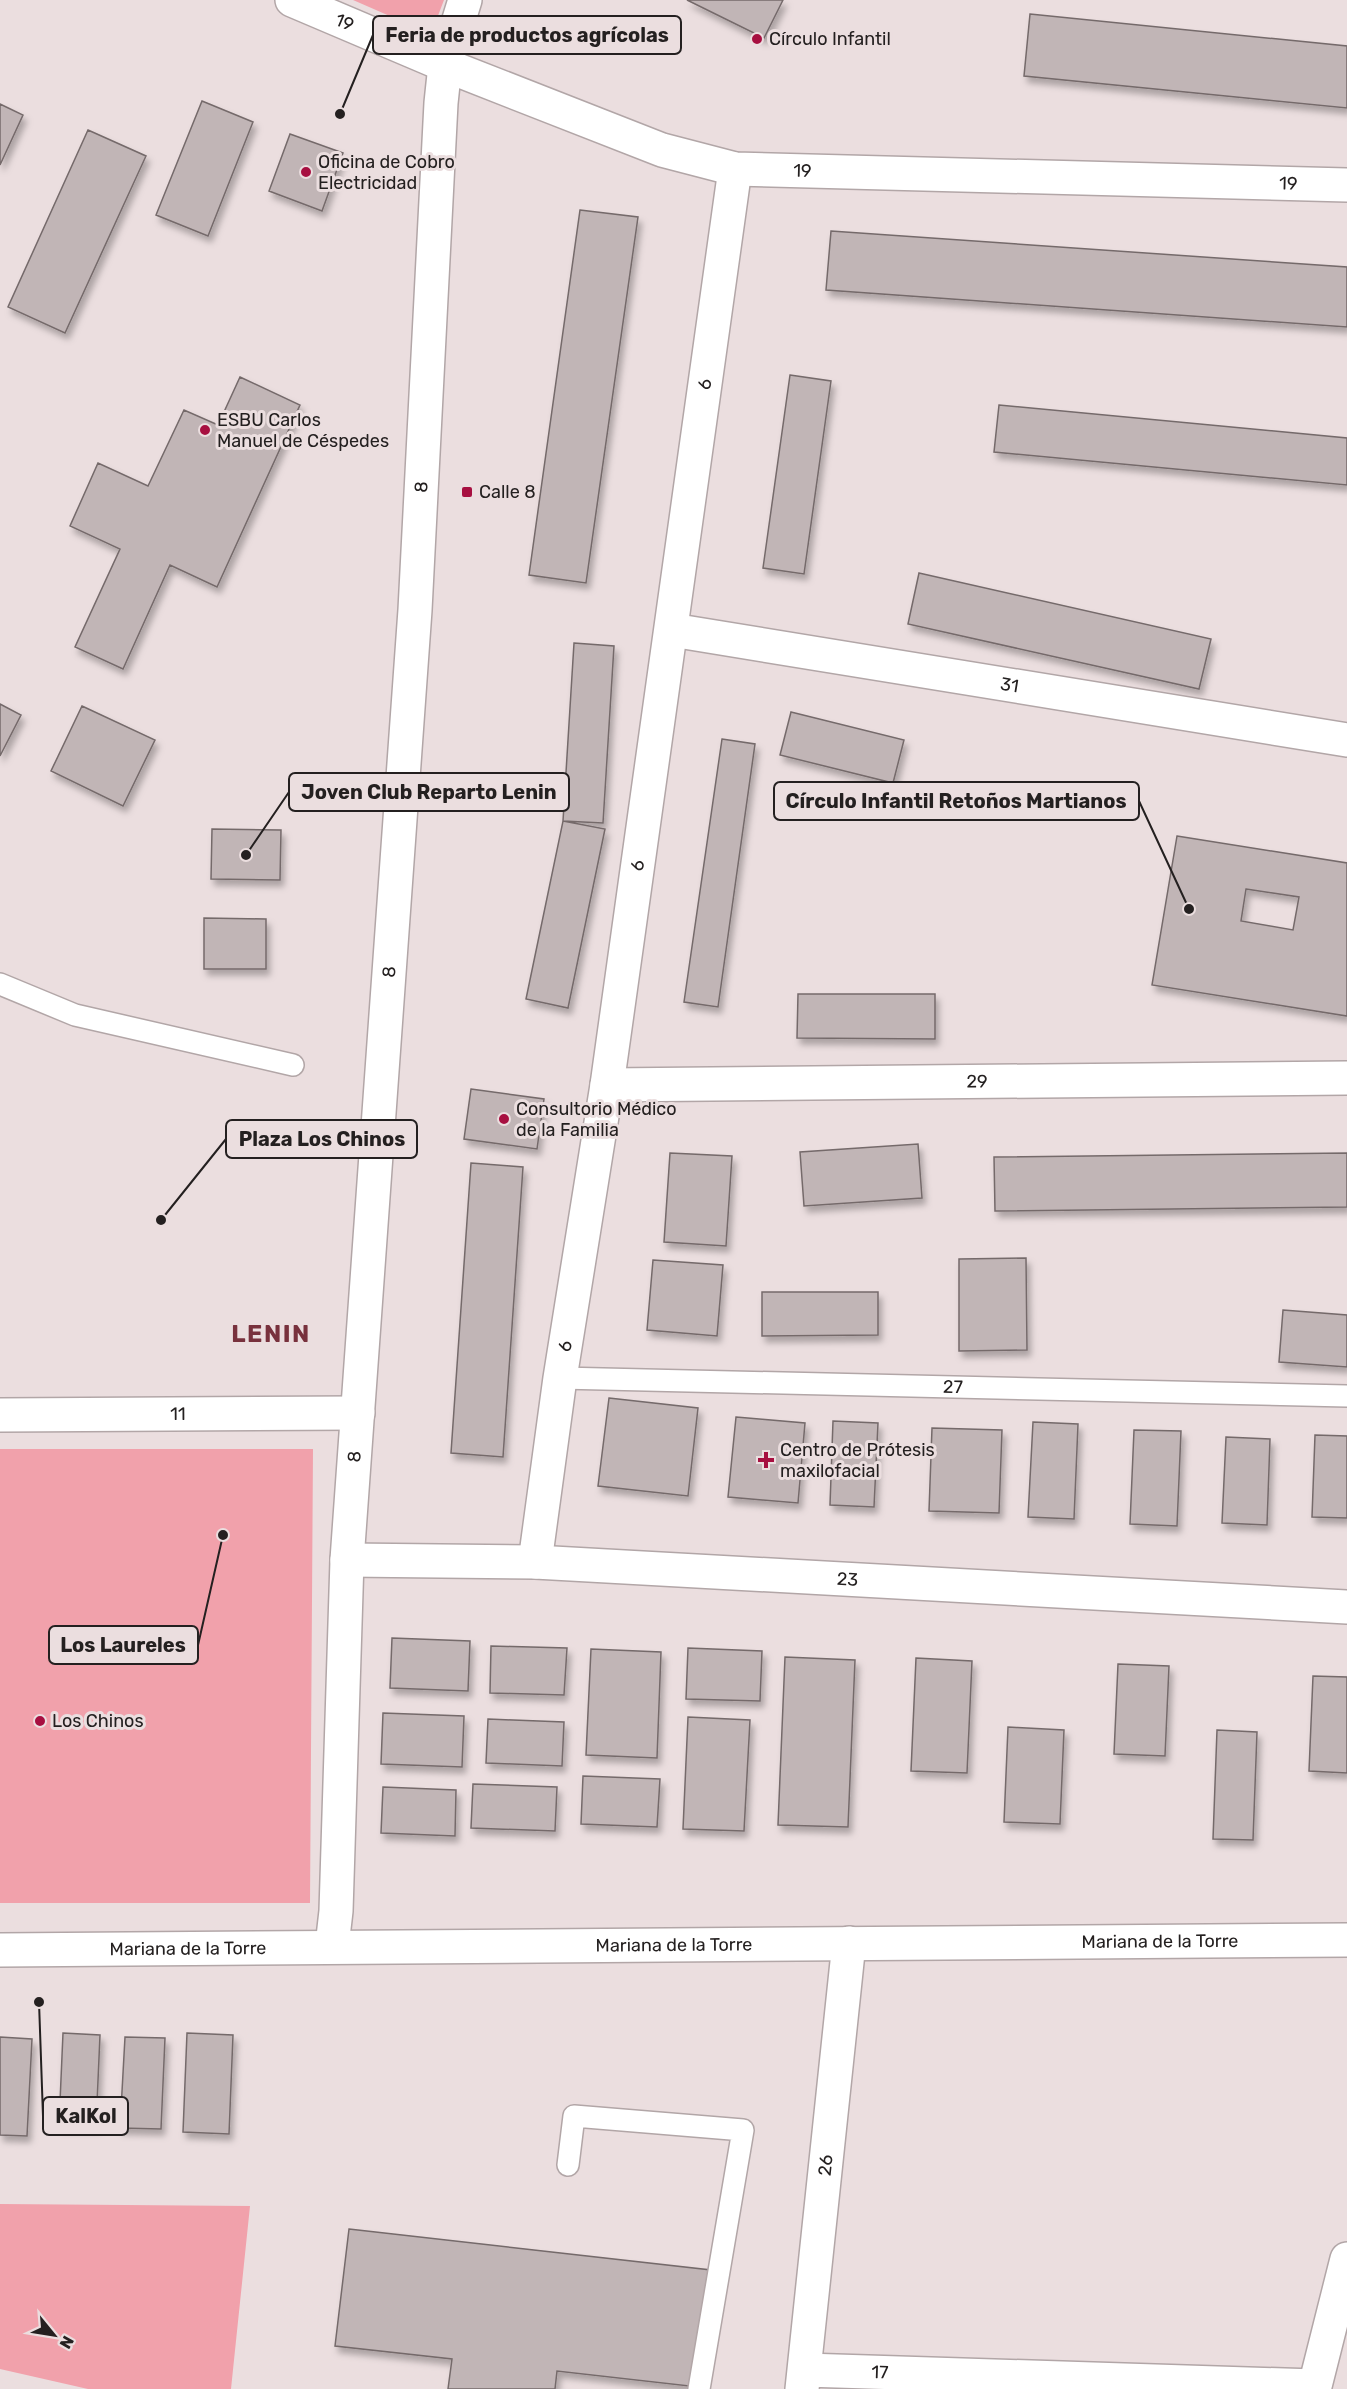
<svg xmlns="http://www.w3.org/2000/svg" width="1347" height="2389" viewBox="0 0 1347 2389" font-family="Rubik,sans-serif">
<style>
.green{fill:#f1a1ab}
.building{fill:#c1b5b6;stroke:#756a6b;stroke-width:1.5;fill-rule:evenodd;filter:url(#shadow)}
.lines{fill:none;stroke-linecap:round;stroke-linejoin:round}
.service-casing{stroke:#b2a6a7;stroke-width:24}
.minor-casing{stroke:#b2a6a7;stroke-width:36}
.tertiary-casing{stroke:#b2a6a7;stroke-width:36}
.service{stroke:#fff;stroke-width:21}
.minor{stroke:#fff;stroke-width:33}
.tertiary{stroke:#fff;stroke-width:33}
.poi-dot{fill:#a70f40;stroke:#ebdedf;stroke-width:2}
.labels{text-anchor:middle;stroke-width:6;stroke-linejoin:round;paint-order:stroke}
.street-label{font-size:18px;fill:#242020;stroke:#ebdedf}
.poi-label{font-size:18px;fill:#242020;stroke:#ebdedf;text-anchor:start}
.district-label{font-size:24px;font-weight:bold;letter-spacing:1.5px;fill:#78313d;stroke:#ebdedf}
.leader{fill:none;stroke:#242020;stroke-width:2}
.callout-dot{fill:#242020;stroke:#ebdedf;stroke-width:2}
.callout{fill:#ebdedf;stroke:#242020;stroke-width:2}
.callout-label{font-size:20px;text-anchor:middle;font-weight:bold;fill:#242020}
</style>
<defs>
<filter id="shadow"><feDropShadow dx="3.5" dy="6" stdDeviation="3" flood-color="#0004"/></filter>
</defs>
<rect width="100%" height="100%" fill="#ebdedf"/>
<path class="green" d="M 353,0 L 444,0 L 431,34 Z
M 0,1449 L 313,1449 L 310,1903 L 0,1903 Z
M 0,2204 L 250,2206 L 231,2389 L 88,2389 L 0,2369 Z"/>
<path class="building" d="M 687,0 L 783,0 L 764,38 Z
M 1030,14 L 1347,46 L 1347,108 L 1024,76 Z
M 202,101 L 253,122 L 208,236 L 156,215 Z
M 0,104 L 23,115 L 0,165 Z
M 88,130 L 146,156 L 65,333 L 8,307 Z
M 290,134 L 343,153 L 322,211 L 269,191 Z
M 580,210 L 638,217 L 586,583 L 529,575 Z
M 831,231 L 1347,267 L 1347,327 L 826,290 Z
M 790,375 L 831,381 L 804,574 L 763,568 Z
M 240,377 L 300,405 L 217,587 L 170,565 L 123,669 L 75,647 L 120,549 L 70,526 L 98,463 L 148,486 L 184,410 L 218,425 Z
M 999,405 L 1347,438 L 1347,485 L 994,452 Z
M 919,573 L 1211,639 L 1199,689 L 908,624 Z
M 574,643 L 614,646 L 603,823 L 563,821 Z
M 0,704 L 21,715 L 0,756 Z
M 82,706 L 155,740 L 123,806 L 51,771 Z
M 791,712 L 904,740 L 893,783 L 780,755 Z
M 722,739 L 755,744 L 718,1007 L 684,1002 Z
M 563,821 L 605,829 L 568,1008 L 526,999 Z
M 212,829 L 281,830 L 280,880 L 211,879 Z
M 1177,836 L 1347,863 L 1347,1016 L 1152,985 ZM 1246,889 L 1299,897 L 1293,930 L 1241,921 Z
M 204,918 L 266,919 L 266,969 L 204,969 Z
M 798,994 L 935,994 L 935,1039 L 797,1038 Z
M 471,1089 L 544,1099 L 537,1149 L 464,1139 Z
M 918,1144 L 922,1198 L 804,1206 L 800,1152 Z
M 670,1153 L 732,1156 L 726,1246 L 664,1242 Z
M 1347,1153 L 1347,1207 L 995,1211 L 994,1157 Z
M 471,1163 L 523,1167 L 503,1457 L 451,1453 Z
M 1026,1258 L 1027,1350 L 959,1351 L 959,1259 Z
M 653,1260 L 723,1265 L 717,1336 L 647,1330 Z
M 762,1292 L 878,1292 L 878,1335 L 762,1336 Z
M 1283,1310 L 1347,1315 L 1347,1367 L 1279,1362 Z
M 609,1398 L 698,1408 L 688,1496 L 598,1486 Z
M 736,1417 L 805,1423 L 798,1503 L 728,1497 Z
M 833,1421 L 878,1423 L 874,1507 L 830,1505 Z
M 1033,1422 L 1078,1424 L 1074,1519 L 1028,1517 Z
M 932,1428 L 1002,1430 L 999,1513 L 929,1511 Z
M 1134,1430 L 1181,1431 L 1177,1526 L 1130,1524 Z
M 1315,1435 L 1347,1436 L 1347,1518 L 1312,1517 Z
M 1226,1437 L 1270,1439 L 1267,1525 L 1222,1523 Z
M 392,1638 L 470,1641 L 468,1691 L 390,1688 Z
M 491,1646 L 567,1648 L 564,1695 L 490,1693 Z
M 688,1648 L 762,1651 L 760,1701 L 686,1699 Z
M 591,1649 L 661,1652 L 657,1758 L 586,1755 Z
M 785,1657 L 855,1660 L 848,1827 L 778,1825 Z
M 916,1658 L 972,1661 L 967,1773 L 911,1771 Z
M 1118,1664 L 1169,1666 L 1165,1756 L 1114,1754 Z
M 1313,1676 L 1347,1677 L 1347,1773 L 1309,1771 Z
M 383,1713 L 464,1716 L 462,1767 L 381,1764 Z
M 688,1717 L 750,1720 L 744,1831 L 683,1829 Z
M 488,1719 L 564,1722 L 562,1766 L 486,1763 Z
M 1008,1727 L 1064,1730 L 1060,1824 L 1004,1822 Z
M 1217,1730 L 1257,1732 L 1253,1840 L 1213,1839 Z
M 583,1776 L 660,1779 L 657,1827 L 581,1824 Z
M 473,1784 L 557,1787 L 555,1831 L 471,1828 Z
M 383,1787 L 456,1790 L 455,1836 L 381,1833 Z
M 63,2033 L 100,2035 L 96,2126 L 59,2125 Z
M 187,2033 L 233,2035 L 229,2134 L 183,2132 Z
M 0,2037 L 32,2039 L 27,2136 L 0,2135 Z
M 125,2037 L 165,2038 L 161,2129 L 120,2128 Z
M 349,2229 L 711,2270 L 698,2387 L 557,2371 L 555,2389 L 448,2389 L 452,2359 L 335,2346 Z"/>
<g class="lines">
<defs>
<g id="service">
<path d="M 0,984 L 75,1015 L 293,1065"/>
<path id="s1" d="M 560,1378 L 1347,1396"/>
<path d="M 568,2165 L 574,2116 L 743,2130 L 699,2389"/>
</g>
<g id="minor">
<path id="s2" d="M 445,65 L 662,150 L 735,169 L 1347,185"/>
<path id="s3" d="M 672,630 L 1347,740"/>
<path id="s4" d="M 607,1085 L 1347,1078"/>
<path id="s5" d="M 0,1415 L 358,1413"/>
<path id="s6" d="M 347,1560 L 535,1562 L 1347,1607"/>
<path id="s7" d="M 535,1562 L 560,1378 L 607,1085 L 735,169"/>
<path id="s8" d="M 805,2370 L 1315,2386 L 1347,2259"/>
</g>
<g id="tertiary">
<path id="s9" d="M 292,0 L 445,65"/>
<path id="s10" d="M 332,1946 L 336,1911 L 347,1560 L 415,610 L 441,103 L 445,65 L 465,0"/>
<path id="s11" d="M 0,1950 L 1347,1940"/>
<path id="s12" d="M 802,2389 L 849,1943"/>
</g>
</defs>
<use href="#service" class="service-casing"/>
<use href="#minor" class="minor-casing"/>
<use href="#tertiary" class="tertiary-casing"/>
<use href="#service" class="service"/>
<use href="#minor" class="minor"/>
<use href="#tertiary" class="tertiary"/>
</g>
<g class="poi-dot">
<circle cx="757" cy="39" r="6"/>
<circle cx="306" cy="172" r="6"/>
<circle cx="205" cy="430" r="6"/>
<rect x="461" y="486" width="12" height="12" rx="3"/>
<circle cx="504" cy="1119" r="6"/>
<path d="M763 1451h6v6h6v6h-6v6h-6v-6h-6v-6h6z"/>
<circle cx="40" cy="1721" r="6"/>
</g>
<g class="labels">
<g class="street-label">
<text dy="6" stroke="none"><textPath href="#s9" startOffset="57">19</textPath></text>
<text dy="6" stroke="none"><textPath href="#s2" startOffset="376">19</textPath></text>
<text dy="6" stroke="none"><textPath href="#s2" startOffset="862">19</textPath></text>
<text dy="6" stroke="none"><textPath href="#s7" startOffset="1190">6</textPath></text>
<text dy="6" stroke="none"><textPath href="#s10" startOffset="1462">8</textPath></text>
<text dy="6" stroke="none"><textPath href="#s3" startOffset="342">31</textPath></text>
<text dy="6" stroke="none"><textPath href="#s7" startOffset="704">6</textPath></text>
<text dy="6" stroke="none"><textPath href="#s10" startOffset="976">8</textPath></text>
<text dy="6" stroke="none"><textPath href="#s4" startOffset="370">29</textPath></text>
<text dy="6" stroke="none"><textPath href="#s7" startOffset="218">6</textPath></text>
<text dy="6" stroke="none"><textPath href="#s1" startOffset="393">27</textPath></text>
<text dy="6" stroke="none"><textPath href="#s5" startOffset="178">11</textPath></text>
<text dy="6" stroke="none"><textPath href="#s10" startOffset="490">8</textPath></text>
<text dy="6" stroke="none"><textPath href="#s6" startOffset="501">23</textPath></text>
<text dy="6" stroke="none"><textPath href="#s11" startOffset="1160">Mariana de la Torre</textPath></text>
<text dy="6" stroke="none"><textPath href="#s11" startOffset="674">Mariana de la Torre</textPath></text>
<text dy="6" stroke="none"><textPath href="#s11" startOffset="188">Mariana de la Torre</textPath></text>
<text dy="6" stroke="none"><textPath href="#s12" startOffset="225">26</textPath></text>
<text dy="6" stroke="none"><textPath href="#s8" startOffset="75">17</textPath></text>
</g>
<g class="poi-label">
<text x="769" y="45">Círculo Infantil</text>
<text x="318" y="168">Oficina de Cobro<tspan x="318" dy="21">Electricidad</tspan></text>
<text x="217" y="426">ESBU Carlos<tspan x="217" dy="21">Manuel de Céspedes</tspan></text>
<text x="479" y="498">Calle 8</text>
<text x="516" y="1115">Consultorio Médico<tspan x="516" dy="21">de la Familia</tspan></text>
<text x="780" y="1456">Centro de Prótesis<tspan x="780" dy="21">maxilofacial</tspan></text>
<text x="52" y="1727">Los Chinos</text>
</g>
<g class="district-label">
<text x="271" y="1342">LENIN</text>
</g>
</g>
<path class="leader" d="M340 114L373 35M246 855L289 792M1189 909L1139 801M161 1220L226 1139M223 1535L198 1645M39 2002L43 2116"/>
<g class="callout-dot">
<circle cx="340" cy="114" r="6"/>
<circle cx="246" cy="855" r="6"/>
<circle cx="1189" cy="909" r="6"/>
<circle cx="161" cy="1220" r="6"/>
<circle cx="223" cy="1535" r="6"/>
<circle cx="39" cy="2002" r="6"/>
</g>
<g class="callout">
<rect x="373" y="16" width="308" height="38" rx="6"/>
<rect x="289" y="773" width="280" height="38" rx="6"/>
<rect x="774" y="782" width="365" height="38" rx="6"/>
<rect x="226" y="1120" width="191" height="38" rx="6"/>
<rect x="49" y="1626" width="149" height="38" rx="6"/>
<rect x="43" y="2097" width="85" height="38" rx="6"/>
</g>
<g class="callout-label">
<text x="527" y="42">Feria de productos agrícolas</text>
<text x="429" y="799">Joven Club Reparto Lenin</text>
<text x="956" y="808">Círculo Infantil Retoños Martianos</text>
<text x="322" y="1146">Plaza Los Chinos</text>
<text x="123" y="1652">Los Laureles</text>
<text x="86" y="2123">KalKol</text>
</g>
<g transform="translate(54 2335) rotate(120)" stroke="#ebdedf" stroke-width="4.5" paint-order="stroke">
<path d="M0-4.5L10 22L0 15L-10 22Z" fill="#242020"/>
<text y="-9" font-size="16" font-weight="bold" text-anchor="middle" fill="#242020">N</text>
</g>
</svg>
